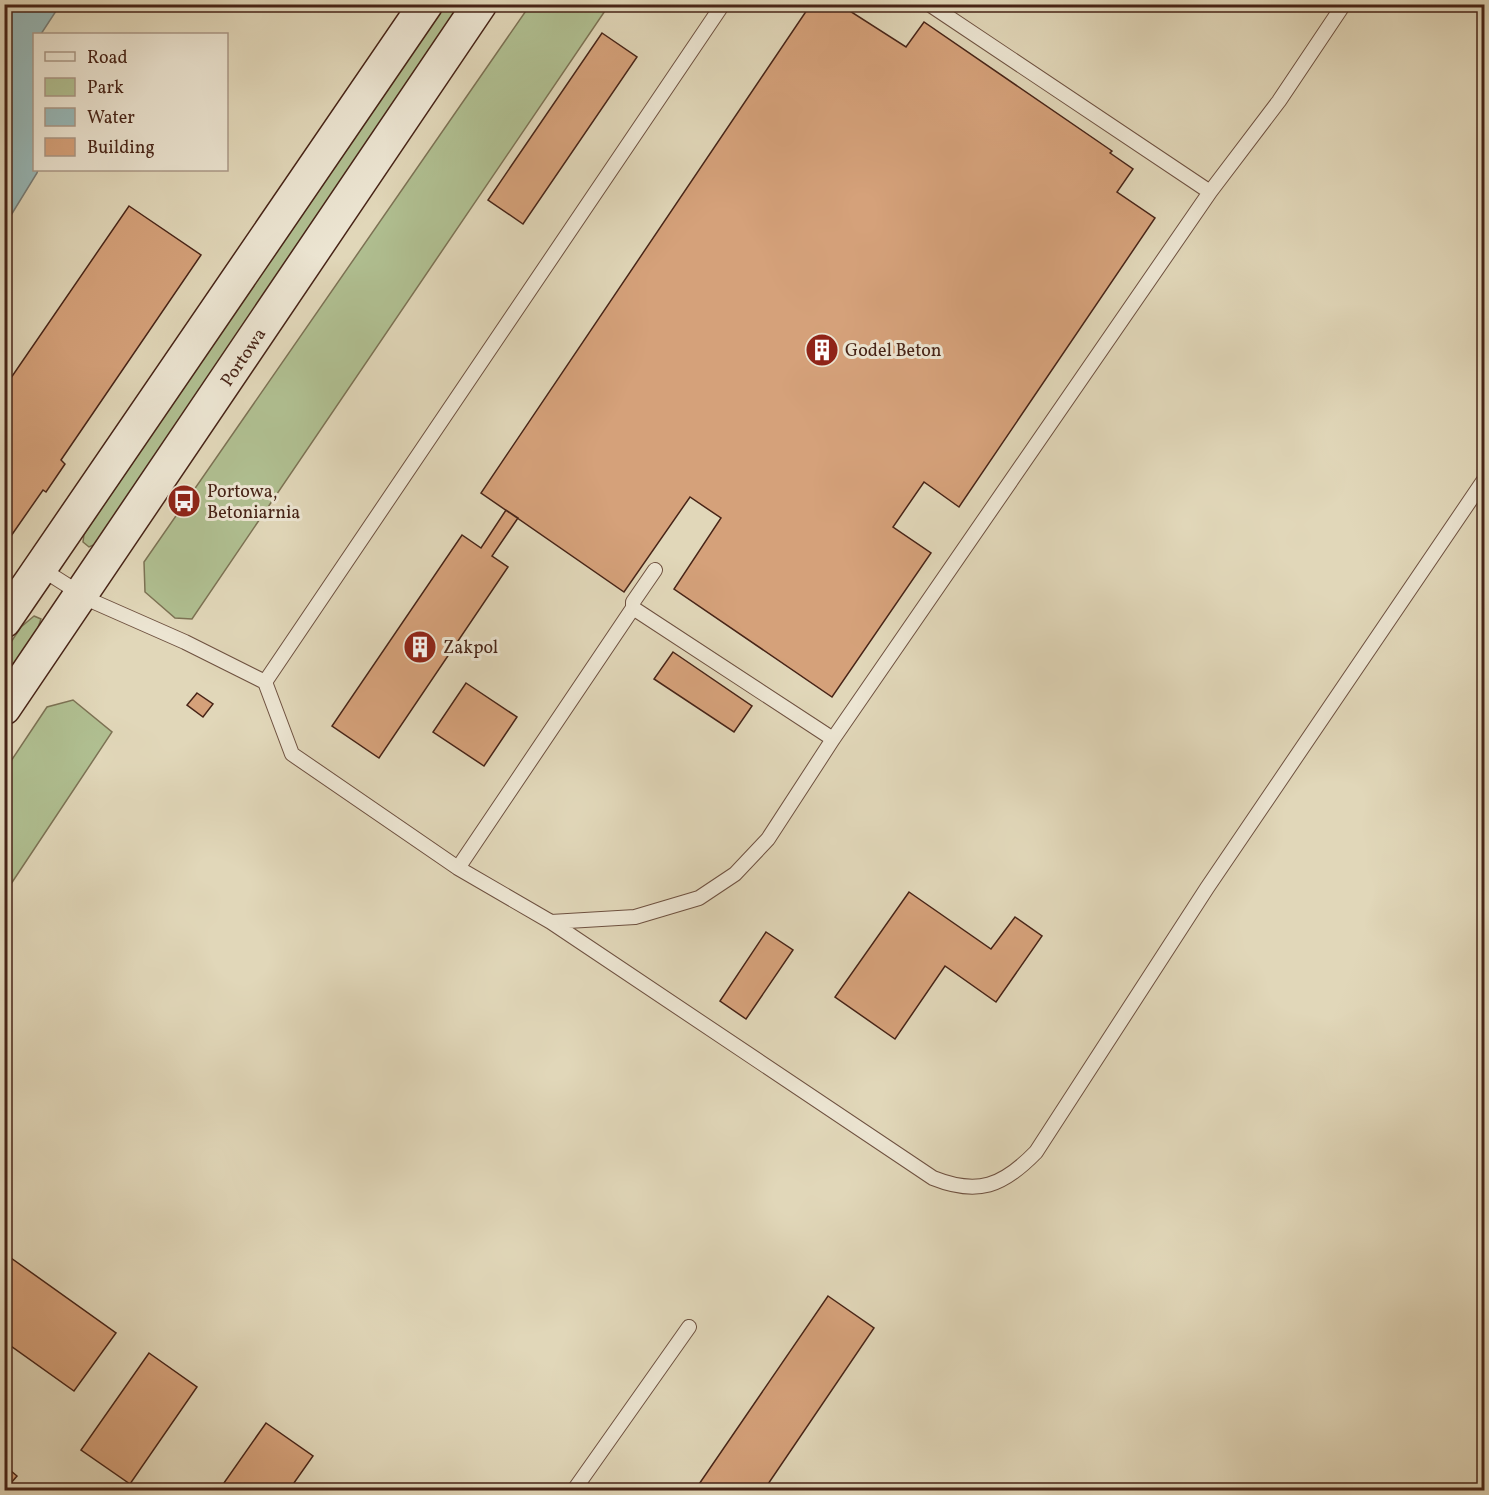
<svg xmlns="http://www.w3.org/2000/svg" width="1489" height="1495" viewBox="0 0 1489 1495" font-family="Vollkorn,serif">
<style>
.green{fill:#b0bf91;stroke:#7c7254;stroke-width:1.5}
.water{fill:#97b8b8;stroke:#777d78;stroke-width:1.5}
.building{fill:#d5a17a;stroke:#472417;stroke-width:1.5}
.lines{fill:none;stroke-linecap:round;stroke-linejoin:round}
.lane-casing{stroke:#6e5140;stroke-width:16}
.secondary-casing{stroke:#472417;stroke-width:36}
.lane{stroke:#ece5d2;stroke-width:14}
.secondary{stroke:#ece5d2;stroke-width:33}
.labels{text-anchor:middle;stroke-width:6;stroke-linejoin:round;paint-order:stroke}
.poi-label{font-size:18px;fill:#472417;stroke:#ece5d2;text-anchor:start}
.street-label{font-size:18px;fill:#472417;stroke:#ece5d2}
</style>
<rect width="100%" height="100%" fill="#e1d7b9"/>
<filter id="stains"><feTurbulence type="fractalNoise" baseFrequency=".00333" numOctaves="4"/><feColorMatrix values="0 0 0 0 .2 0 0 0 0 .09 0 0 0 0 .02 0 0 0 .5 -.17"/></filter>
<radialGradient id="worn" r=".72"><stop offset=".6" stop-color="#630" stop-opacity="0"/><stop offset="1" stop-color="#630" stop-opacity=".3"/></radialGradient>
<path class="green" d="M 442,5 L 462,5 L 98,543 L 89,547 L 83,542 L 84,534 Z
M 530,5 L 609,5 L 192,619 L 175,618 L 145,592 L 144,562 Z
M 34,616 L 41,619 L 35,636 L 5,682 L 5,651 L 21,627 Z
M 73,700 L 112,732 L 5,893 L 5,770 L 47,707 Z"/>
<path class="water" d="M 5,4 L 60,5 L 41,34 L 34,34 L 34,170 L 38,170 L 37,173 L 5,225 Z"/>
<path class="building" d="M 811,4 L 839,4 L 906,47 L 924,22 L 1112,151 L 1110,153 L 1133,169 L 1117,192 L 1155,218 L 959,507 L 924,482 L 893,527 L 931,553 L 832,697 L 674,589 L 721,518 L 690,497 L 624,592 L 481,493 Z
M 602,33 L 637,57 L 523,224 L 488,200 Z
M 129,206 L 201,255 L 61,460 L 65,464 L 46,492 L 43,490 L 4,546 L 4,388 Z
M 506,510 L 518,518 L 492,556 L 508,567 L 379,758 L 332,726 L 462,535 L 481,548 Z
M 673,652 L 752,706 L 734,732 L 654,679 Z
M 466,683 L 517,717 L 484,766 L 433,732 Z
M 197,693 L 213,704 L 203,717 L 187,705 Z
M 909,892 L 991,949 L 1015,917 L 1042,936 L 996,1002 L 945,966 L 895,1039 L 835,997 Z
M 766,932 L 793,950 L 746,1019 L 720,1001 Z
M 4,1253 L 116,1333 L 74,1391 L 4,1341 Z
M 828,1296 L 874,1328 L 764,1490 L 695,1490 Z
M 149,1353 L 197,1387 L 130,1484 L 81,1450 Z
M 266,1423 L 313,1456 L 289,1490 L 219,1490 Z
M 4,1465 L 17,1476 L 5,1490 L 4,1490 Z"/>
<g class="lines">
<defs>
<path id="lane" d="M 929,4 L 1210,192
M 40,568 L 92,601 L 185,642 L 265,682 L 292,754 L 458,868 L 551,922 L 933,1178 C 978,1196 1003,1186 1036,1152 L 1207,888 L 1484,480
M 633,608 L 833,739
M 265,682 L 723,4
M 458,868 L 633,608 L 633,602 L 655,570
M 551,922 L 635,917 L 699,898 L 735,874 L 768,839 L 833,739 L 1210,192 L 1279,101 L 1344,4
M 574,1490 L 689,1327"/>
<path id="secondary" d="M 4,621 L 426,4
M 4,708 L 480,4"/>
</defs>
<use href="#lane" class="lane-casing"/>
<use href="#secondary" class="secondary-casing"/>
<use href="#lane" class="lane"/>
<use href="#secondary" class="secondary"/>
</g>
<defs>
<symbol id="building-disc" viewBox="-11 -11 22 22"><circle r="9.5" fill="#8f2418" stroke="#ece5d2"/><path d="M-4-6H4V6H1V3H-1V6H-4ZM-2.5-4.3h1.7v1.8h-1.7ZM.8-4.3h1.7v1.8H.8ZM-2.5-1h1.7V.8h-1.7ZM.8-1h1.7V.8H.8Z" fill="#fff"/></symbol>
<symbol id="bus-disc" viewBox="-11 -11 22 22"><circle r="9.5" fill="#8f2418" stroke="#ece5d2"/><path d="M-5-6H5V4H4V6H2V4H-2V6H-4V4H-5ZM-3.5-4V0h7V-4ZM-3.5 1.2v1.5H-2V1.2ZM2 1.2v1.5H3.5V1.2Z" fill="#fff"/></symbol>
</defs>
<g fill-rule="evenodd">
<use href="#building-disc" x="803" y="331" width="38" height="38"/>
<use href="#bus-disc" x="165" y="482" width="38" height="38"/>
<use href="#building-disc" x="401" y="628" width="38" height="38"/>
</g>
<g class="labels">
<g class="poi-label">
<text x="845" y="356">Godel Beton</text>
<text x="207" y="497">Portowa,<tspan x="207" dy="21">Betoniarnia</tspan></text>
<text x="443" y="653">Zakpol</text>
</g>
<g class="street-label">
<text transform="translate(243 357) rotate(-56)" y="6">Portowa</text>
</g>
</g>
<rect width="1489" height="1495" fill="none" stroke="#e1d7b9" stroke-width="24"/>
<rect x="6" y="6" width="1477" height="1483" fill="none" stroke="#472417" stroke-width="3"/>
<rect x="12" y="12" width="1465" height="1471" fill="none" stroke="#472417" stroke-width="1.5"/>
<rect x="33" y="33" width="195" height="138" fill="#ece5d2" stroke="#aa9887" stroke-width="1.5"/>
<rect x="45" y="52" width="30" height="9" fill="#ece5d2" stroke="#aa9887" stroke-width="1.5"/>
<text x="87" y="63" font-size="18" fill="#472417">Road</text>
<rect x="45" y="78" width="30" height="18" fill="#b0bf91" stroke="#aa9887" stroke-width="1.5"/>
<text x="87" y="93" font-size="18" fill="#472417">Park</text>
<rect x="45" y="108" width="30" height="18" fill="#97b8b8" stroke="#aa9887" stroke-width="1.5"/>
<text x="87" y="123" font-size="18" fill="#472417">Water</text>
<rect x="45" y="138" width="30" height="18" fill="#d5a17a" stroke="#aa9887" stroke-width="1.5"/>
<text x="87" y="153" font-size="18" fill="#472417">Building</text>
<rect width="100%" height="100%" filter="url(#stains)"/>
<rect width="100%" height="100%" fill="url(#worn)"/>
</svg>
